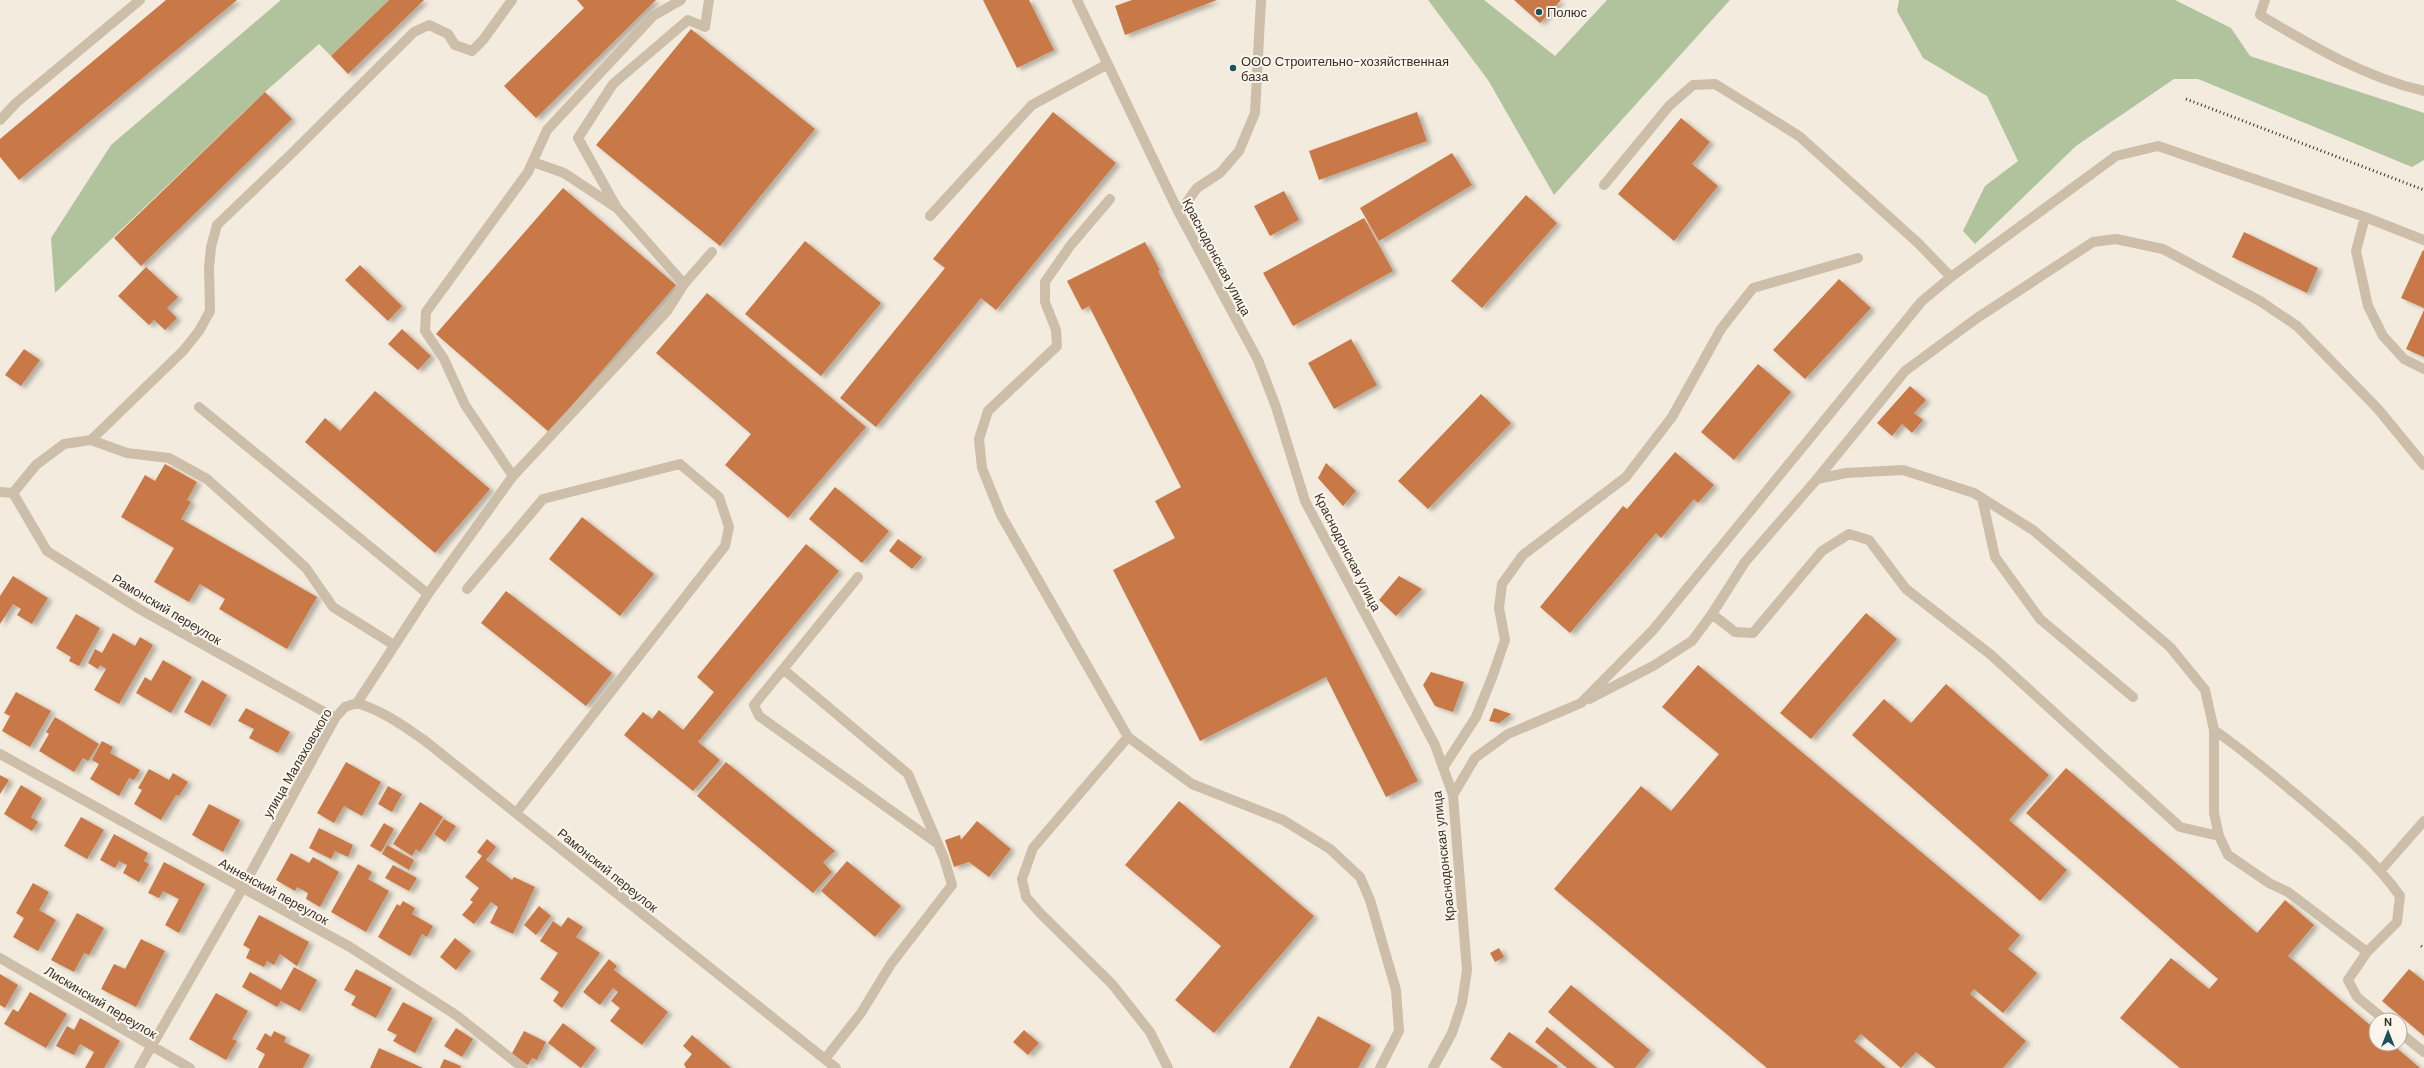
<svg xmlns="http://www.w3.org/2000/svg" width="2424" height="1068" viewBox="0 0 2424 1068" font-family="'DM Sans',sans-serif">
<style>
.green{fill:#b1c39d}
.building{fill:#c97846;filter:url(#shadow)}
.lines{fill:none;stroke-linecap:round;stroke-linejoin:round}
.minor{stroke:#ccbea9;stroke-width:10}
.rail{stroke:#393029;stroke-width:3;stroke-dasharray:1 3;stroke-linecap:butt}
.poi-dot{fill:#1d505c;stroke:#fbf5eb;stroke-width:1.5}
.labels{text-anchor:middle;stroke-width:4;stroke-linejoin:round;paint-order:stroke}
.poi-label{font-size:13px;fill:#393029;stroke:#fbf5eb;text-anchor:start}
.street-label{font-size:13px;fill:#393029;stroke:#fbf5eb}
</style>
<defs>
<filter id="shadow"><feDropShadow dx="4.5" dy="2.5" stdDeviation="2" flood-color="#0004"/></filter>
</defs>
<rect width="100%" height="100%" fill="#f3ecde"/>
<path class="green" d="M 281,0 L 389,0 L 331,56 L 319,44 L 265,92 L 55,293 L 51,238 L 111,145 Z
M 1428,0 L 1484,0 L 1555,56 L 1607,0 L 1730,0 L 1554,195 L 1488,80 Z
M 1899,0 L 2175,0 L 2231,28 L 2250,56 L 2424,113 L 2424,160 L 2412,167 L 2198,79 L 2174,79 L 2076,146 L 1975,244 L 1963,231 L 1985,186 L 2018,161 L 1987,96 L 1923,58 L 1897,11 Z"/>
<path class="building" d="M 166,0 L 237,0 L 19,180 L 0,157 L 0,139 Z
M 389,0 L 424,0 L 348,74 L 331,56 Z
M 577,0 L 656,0 L 536,118 L 504,86 L 584,8 Z
M 983,0 L 1029,0 L 1054,50 L 1017,68 Z
M 1132,0 L 1217,0 L 1125,35 L 1115,6 Z
M 1514,0 L 1561,0 L 1540,23 Z
M 691,29 L 815,129 L 720,246 L 596,145 Z
M 265,92 L 292,119 L 141,266 L 114,238 Z
M 1053,112 L 1116,163 L 996,310 L 981,298 L 876,427 L 840,398 L 945,268 L 933,259 Z
M 1417,112 L 1427,141 L 1319,180 L 1309,151 Z
M 1681,118 L 1710,142 L 1692,164 L 1718,186 L 1674,241 L 1618,194 Z
M 1452,153 L 1472,185 L 1379,241 L 1360,208 Z
M 563,188 L 676,285 L 549,432 L 436,334 Z
M 1284,191 L 1299,220 L 1270,236 L 1254,206 Z
M 1526,195 L 1557,223 L 1482,308 L 1451,281 Z
M 1364,218 L 1393,271 L 1293,326 L 1263,273 Z
M 2244,232 L 2318,268 L 2307,293 L 2232,257 Z
M 805,241 L 881,303 L 821,376 L 745,314 Z
M 1145,242 L 1160,270 L 1158,271 L 1418,781 L 1386,797 L 1326,677 L 1200,741 L 1113,570 L 1175,538 L 1155,501 L 1181,487 L 1089,306 L 1082,310 L 1067,281 Z
M 2423,250 L 2424,251 L 2424,308 L 2401,298 Z
M 360,265 L 402,306 L 388,321 L 345,280 Z
M 146,267 L 178,297 L 167,308 L 177,318 L 165,330 L 154,320 L 149,325 L 118,296 Z
M 1839,279 L 1871,308 L 1805,379 L 1773,350 Z
M 707,293 L 866,427 L 788,518 L 725,465 L 751,434 L 656,353 Z
M 2424,310 L 2424,357 L 2406,349 Z
M 402,329 L 431,356 L 418,370 L 388,344 Z
M 1351,339 L 1377,385 L 1334,409 L 1308,363 Z
M 24,349 L 40,360 L 21,386 L 5,375 Z
M 1758,364 L 1791,392 L 1734,460 L 1701,432 Z
M 1910,386 L 1926,400 L 1914,413 L 1923,420 L 1912,433 L 1902,424 L 1892,436 L 1877,423 Z
M 375,391 L 490,489 L 435,553 L 305,442 L 325,418 L 340,431 Z
M 1481,394 L 1511,423 L 1428,509 L 1398,481 Z
M 1675,452 L 1714,485 L 1698,503 L 1694,499 L 1661,538 L 1656,533 L 1570,633 L 1540,607 L 1623,506 L 1627,509 Z
M 1326,463 L 1356,491 L 1343,506 L 1318,478 Z
M 165,464 L 197,482 L 187,500 L 191,502 L 181,519 L 317,597 L 287,649 L 219,609 L 225,599 L 200,584 L 189,602 L 154,582 L 174,548 L 121,517 L 145,475 L 155,481 Z
M 835,487 L 889,531 L 862,563 L 809,519 Z
M 582,517 L 654,574 L 620,616 L 549,559 Z
M 898,539 L 922,557 L 912,569 L 889,551 Z
M 806,544 L 839,571 L 698,742 L 720,760 L 693,791 L 624,735 L 643,712 L 652,719 L 659,710 L 683,730 L 714,692 L 697,677 Z
M 13,576 L 48,598 L 32,624 L 17,615 L 21,609 L 13,604 L 0,624 L 0,596 Z
M 1399,576 L 1422,589 L 1396,616 L 1379,600 Z
M 506,591 L 612,673 L 586,706 L 481,623 Z
M 1866,613 L 1897,639 L 1811,739 L 1780,713 Z
M 76,614 L 100,628 L 79,666 L 69,661 L 71,657 L 56,648 Z
M 113,633 L 135,646 L 140,637 L 153,645 L 119,704 L 94,690 L 106,669 L 100,665 L 98,669 L 88,663 L 95,649 L 102,653 Z
M 163,660 L 192,677 L 171,713 L 136,693 L 145,677 L 151,681 Z
M 1698,665 L 2020,935 L 2008,949 L 2037,973 L 2003,1013 L 1974,989 L 1970,994 L 2026,1041 L 2003,1068 L 1936,1068 L 1916,1052 L 1901,1068 L 1861,1034 L 1854,1041 L 1886,1068 L 1767,1068 L 1554,889 L 1641,786 L 1671,811 L 1719,754 L 1662,707 Z
M 1431,672 L 1464,682 L 1453,712 L 1435,706 L 1423,685 Z
M 202,680 L 227,695 L 210,726 L 184,712 Z
M 1946,684 L 2049,775 L 2009,820 L 2067,870 L 2040,901 L 1852,735 L 1884,699 L 1911,723 Z
M 16,692 L 51,711 L 30,747 L 2,731 L 10,716 L 4,713 Z
M 246,708 L 290,732 L 278,753 L 249,738 L 254,729 L 238,721 Z
M 1494,708 L 1511,714 L 1499,723 L 1489,721 Z
M 55,717 L 99,744 L 88,761 L 83,758 L 74,772 L 39,751 L 49,734 L 46,732 Z
M 102,741 L 113,747 L 110,753 L 140,770 L 134,780 L 129,778 L 119,796 L 90,779 L 99,764 L 92,760 Z
M 346,762 L 381,782 L 362,816 L 344,806 L 334,823 L 317,813 Z
M 726,762 L 835,851 L 823,862 L 832,872 L 813,893 L 697,796 Z
M 2066,768 L 2257,933 L 2285,900 L 2314,925 L 2288,956 L 2376,1030 L 2376,1044 L 2392,1044 L 2420,1068 L 2180,1068 L 2120,1018 L 2171,958 L 2209,989 L 2218,979 L 2026,813 Z
M 149,769 L 169,780 L 173,773 L 188,782 L 179,796 L 176,795 L 161,820 L 134,804 L 142,790 L 138,788 Z
M 0,775 L 9,780 L 0,794 Z
M 21,785 L 42,798 L 31,817 L 38,822 L 32,831 L 4,814 Z
M 388,786 L 402,794 L 392,812 L 378,804 Z
M 1179,801 L 1314,916 L 1214,1033 L 1175,1000 L 1221,946 L 1125,865 Z
M 420,802 L 443,817 L 420,852 L 416,849 L 412,856 L 393,844 Z
M 209,804 L 240,820 L 223,852 L 192,835 Z
M 81,817 L 104,830 L 87,859 L 64,846 Z
M 444,819 L 456,826 L 445,842 L 434,834 Z
M 977,821 L 1011,849 L 989,877 L 969,862 L 954,867 L 945,840 L 960,835 L 961,840 Z
M 384,823 L 394,829 L 381,852 L 370,846 Z
M 319,828 L 353,845 L 348,857 L 335,851 L 331,859 L 309,848 Z
M 114,834 L 148,853 L 144,861 L 149,864 L 139,882 L 123,873 L 127,865 L 119,861 L 115,868 L 100,860 Z
M 487,839 L 496,847 L 486,860 L 512,880 L 514,877 L 535,887 L 513,934 L 490,923 L 498,907 L 491,902 L 474,924 L 462,915 L 473,902 L 470,900 L 479,888 L 465,877 L 482,856 L 477,852 Z
M 387,845 L 414,860 L 409,870 L 382,854 Z
M 291,853 L 309,863 L 313,857 L 339,872 L 320,907 L 306,899 L 308,893 L 297,887 L 295,891 L 276,880 Z
M 847,861 L 901,906 L 875,937 L 821,891 Z
M 164,862 L 205,884 L 179,933 L 165,925 L 179,899 L 163,891 L 159,898 L 148,893 Z
M 358,864 L 372,872 L 368,879 L 389,891 L 366,932 L 331,912 Z
M 393,865 L 417,878 L 409,891 L 385,878 Z
M 33,883 L 49,892 L 39,910 L 56,920 L 38,951 L 13,937 L 24,918 L 16,913 Z
M 403,901 L 415,908 L 412,914 L 433,926 L 427,937 L 422,934 L 410,956 L 378,937 L 397,904 L 400,906 Z
M 539,906 L 551,916 L 536,935 L 524,925 Z
M 77,913 L 104,928 L 89,955 L 84,953 L 74,972 L 51,960 Z
M 259,915 L 309,942 L 297,966 L 280,954 L 274,965 L 267,961 L 264,967 L 246,958 L 250,949 L 243,945 Z
M 568,917 L 583,927 L 576,937 L 600,953 L 562,1008 L 553,1001 L 559,992 L 540,979 L 558,953 L 540,941 L 553,921 L 561,927 Z
M 455,938 L 471,951 L 456,970 L 440,957 Z
M 141,939 L 165,951 L 136,1007 L 101,989 L 114,964 L 125,969 Z
M 1499,948 L 1504,957 L 1495,962 L 1490,953 Z
M 609,959 L 617,966 L 614,970 L 668,1012 L 642,1045 L 610,1021 L 620,1008 L 611,1001 L 618,992 L 613,988 L 600,1005 L 583,992 Z
M 294,967 L 317,980 L 300,1011 L 281,1001 L 277,1007 L 242,987 L 250,972 L 281,990 Z
M 356,969 L 392,988 L 376,1018 L 351,1005 L 356,996 L 344,990 Z
M 2409,969 L 2424,981 L 2424,1036 L 2382,1001 Z
M 0,974 L 18,985 L 5,1008 L 0,1005 Z
M 1571,985 L 1650,1050 L 1635,1068 L 1615,1068 L 1548,1012 Z
M 30,992 L 67,1014 L 46,1048 L 4,1024 L 13,1009 L 18,1012 Z
M 216,993 L 248,1011 L 232,1039 L 237,1041 L 226,1060 L 189,1039 Z
M 403,1002 L 433,1018 L 415,1053 L 393,1041 L 397,1035 L 387,1030 Z
M 1318,1016 L 1371,1045 L 1358,1068 L 1289,1068 Z
M 80,1018 L 120,1041 L 104,1068 L 85,1068 L 94,1052 L 80,1044 L 74,1055 L 56,1046 L 67,1026 L 74,1030 Z
M 563,1023 L 596,1048 L 581,1068 L 548,1043 Z
M 1547,1027 L 1597,1068 L 1567,1068 L 1535,1042 Z
M 456,1028 L 473,1039 L 462,1057 L 444,1046 Z
M 1024,1030 L 1039,1043 L 1028,1055 L 1013,1042 Z
M 274,1031 L 286,1037 L 284,1042 L 310,1055 L 303,1068 L 258,1068 L 265,1054 L 256,1049 L 265,1033 L 271,1037 Z
M 524,1031 L 546,1042 L 537,1060 L 532,1058 L 528,1065 L 511,1055 Z
M 1509,1032 L 1558,1066 L 1556,1068 L 1503,1068 L 1490,1059 Z
M 692,1035 L 731,1068 L 686,1068 L 684,1064 L 692,1054 L 683,1046 Z
M 379,1048 L 423,1068 L 370,1068 Z
M 444,1059 L 461,1066 L 460,1068 L 440,1068 Z"/>
<g class="lines">
<path class="minor" d="M 1077,0 L 1179,213 L 1258,360 L 1276,407 L 1305,501 L 1435,745 L 1453,795 L 1467,970 L 1462,1003 L 1452,1033 L 1433,1068
M 2265,0 L 2260,15 C 2312,46 2364,77 2424,91
M 0,120 L 16,103 L 140,0
M 533,162 L 564,173 L 617,208 L 684,284
M 1604,185 L 1669,106 L 1693,85 L 1715,84 L 1799,136 L 1918,243 L 1951,277
M 1110,199 L 1070,246 L 1045,282 L 1045,302 L 1056,330 L 1057,346 L 988,411 L 979,439 L 982,468 L 1001,515 L 1128,737 L 1192,784 L 1283,820 L 1330,849 L 1360,877 L 1370,900 L 1396,990 L 1399,1031 L 1380,1068
M 617,208 L 578,138 L 613,84 L 688,20 L 705,27 L 709,0
M 1179,213 L 1197,188 L 1220,173 L 1239,151 L 1255,113 L 1261,0
M 930,216 L 1032,105 L 1106,65
M 2365,217 L 2356,251 L 2368,306 L 2383,336 L 2404,359 L 2424,369
M 91,440 L 183,351 L 199,331 L 210,311 L 209,268 L 211,247 L 217,225 L 288,157 L 414,32 L 429,25 L 448,34 L 455,45 L 472,51 L 483,40 L 512,0
M 513,476 L 465,405 L 444,359 L 425,331 L 426,312 L 528,172 L 547,130 L 653,16 L 681,0
M 1817,479 L 1846,473 L 1903,470 L 1974,493 L 2033,530 L 2170,647 L 2205,690 L 2214,730 L 2214,813 L 2219,836 L 2228,855 L 2269,883 L 2288,892 L 2367,952 L 2397,922 L 2400,896 C 2373,858 2340,832 2305,802 C 2275,777 2246,752 2214,730
M 0,492 L 13,493
M 13,493 L 36,465 L 64,444 L 91,440 L 127,453 L 169,458 L 207,479 L 280,544 L 306,568 L 333,607 L 394,645
M 13,493 L 47,551 L 141,610 L 335,718
M 1982,498 L 1995,557 L 2040,619 L 2133,697
M 858,577 L 754,705 L 759,716 L 938,844
M 467,589 L 543,499 L 680,464 L 719,497 L 729,527 L 725,546 L 516,813
M 428,594 L 513,476 L 667,311 L 684,284 L 712,252
M 1712,614 L 1735,632 L 1753,633 L 1822,551 L 1849,534 L 1869,540 L 1906,589 L 1990,654 L 2180,827 L 2219,836
M 783,669 L 908,774 L 944,858 L 952,885 L 891,964 L 861,1013 L 825,1059
M 1589,699 L 1653,666 L 1692,641 L 1712,614 L 1745,562 L 1817,479 L 1905,371 L 1977,318 L 2093,242 L 2116,239 L 2163,249 L 2260,301 L 2297,326 L 2378,409 L 2424,465
M 357,703 C 383,711 402,725 424,740 L 836,1068
M 1128,737 L 1033,848 L 1022,879 L 1026,897 L 1040,913 L 1112,984 L 1150,1032 L 1168,1068
M 0,754 L 350,947 L 456,1015 L 523,1068
M 1443,768 L 1476,717 L 1493,675 L 1505,640 L 1499,608 L 1502,584 L 1523,555 L 1626,477 L 1672,417 L 1721,329 L 1753,288 L 1858,258
M 1453,795 L 1475,758 L 1508,734 L 1581,703 L 1653,630 L 1922,301 L 1951,277 L 2116,156 L 2158,146 L 2365,217 L 2424,240
M 2381,870 L 2424,821
M 2367,952 L 2348,980 L 2357,997 L 2385,1020
M 0,958 L 190,1068
M 2400,1033 L 2424,1052
M 139,1068 L 242,889 L 335,718 L 345,707 L 357,703 L 428,594 L 199,407"/>
<path class="rail" d="M 2186,99 L 2424,190
M 2421,946 L 2424,948"/>
</g>
<g class="poi-dot">
<circle cx="1539" cy="12" r="4"/>
<circle cx="1233" cy="68" r="4"/>
</g>
<g class="labels">
<g class="poi-label">
<text x="1547" y="17">Полюс</text>
<text x="1241" y="66">ООО Строительно-хозяйственная<tspan x="1241" dy="15">база</tspan></text>
</g>
<g class="street-label">
<text transform="translate(1217 257) rotate(62)" y="5">Краснодонская улица</text>
<text transform="translate(1348 552) rotate(63)" y="5">Краснодонская улица</text>
<text transform="translate(167 609) rotate(31)" y="5">Рамонский переулок</text>
<text transform="translate(297 763) rotate(-60)" y="5">улица Малаховского</text>
<text transform="translate(1443 856) rotate(-96)" y="5">Краснодонская улица</text>
<text transform="translate(608 870) rotate(39)" y="5">Рамонский переулок</text>
<text transform="translate(274 891) rotate(29)" y="5">Анненский переулок</text>
<text transform="translate(101 1002) rotate(31)" y="5">Лискинский переулок</text>
</g>
</g>
<g transform="translate(2388 1032)"><circle r="19" fill="#fbf5eb" stroke="#ada69d"/>
<path d="M0-3L7 15L0 10L-7 15Z" fill="#1d505c"/>
<text y="-6" font-size="11" font-weight="bold" text-anchor="middle" fill="#393029">N</text>
</g>
</svg>
